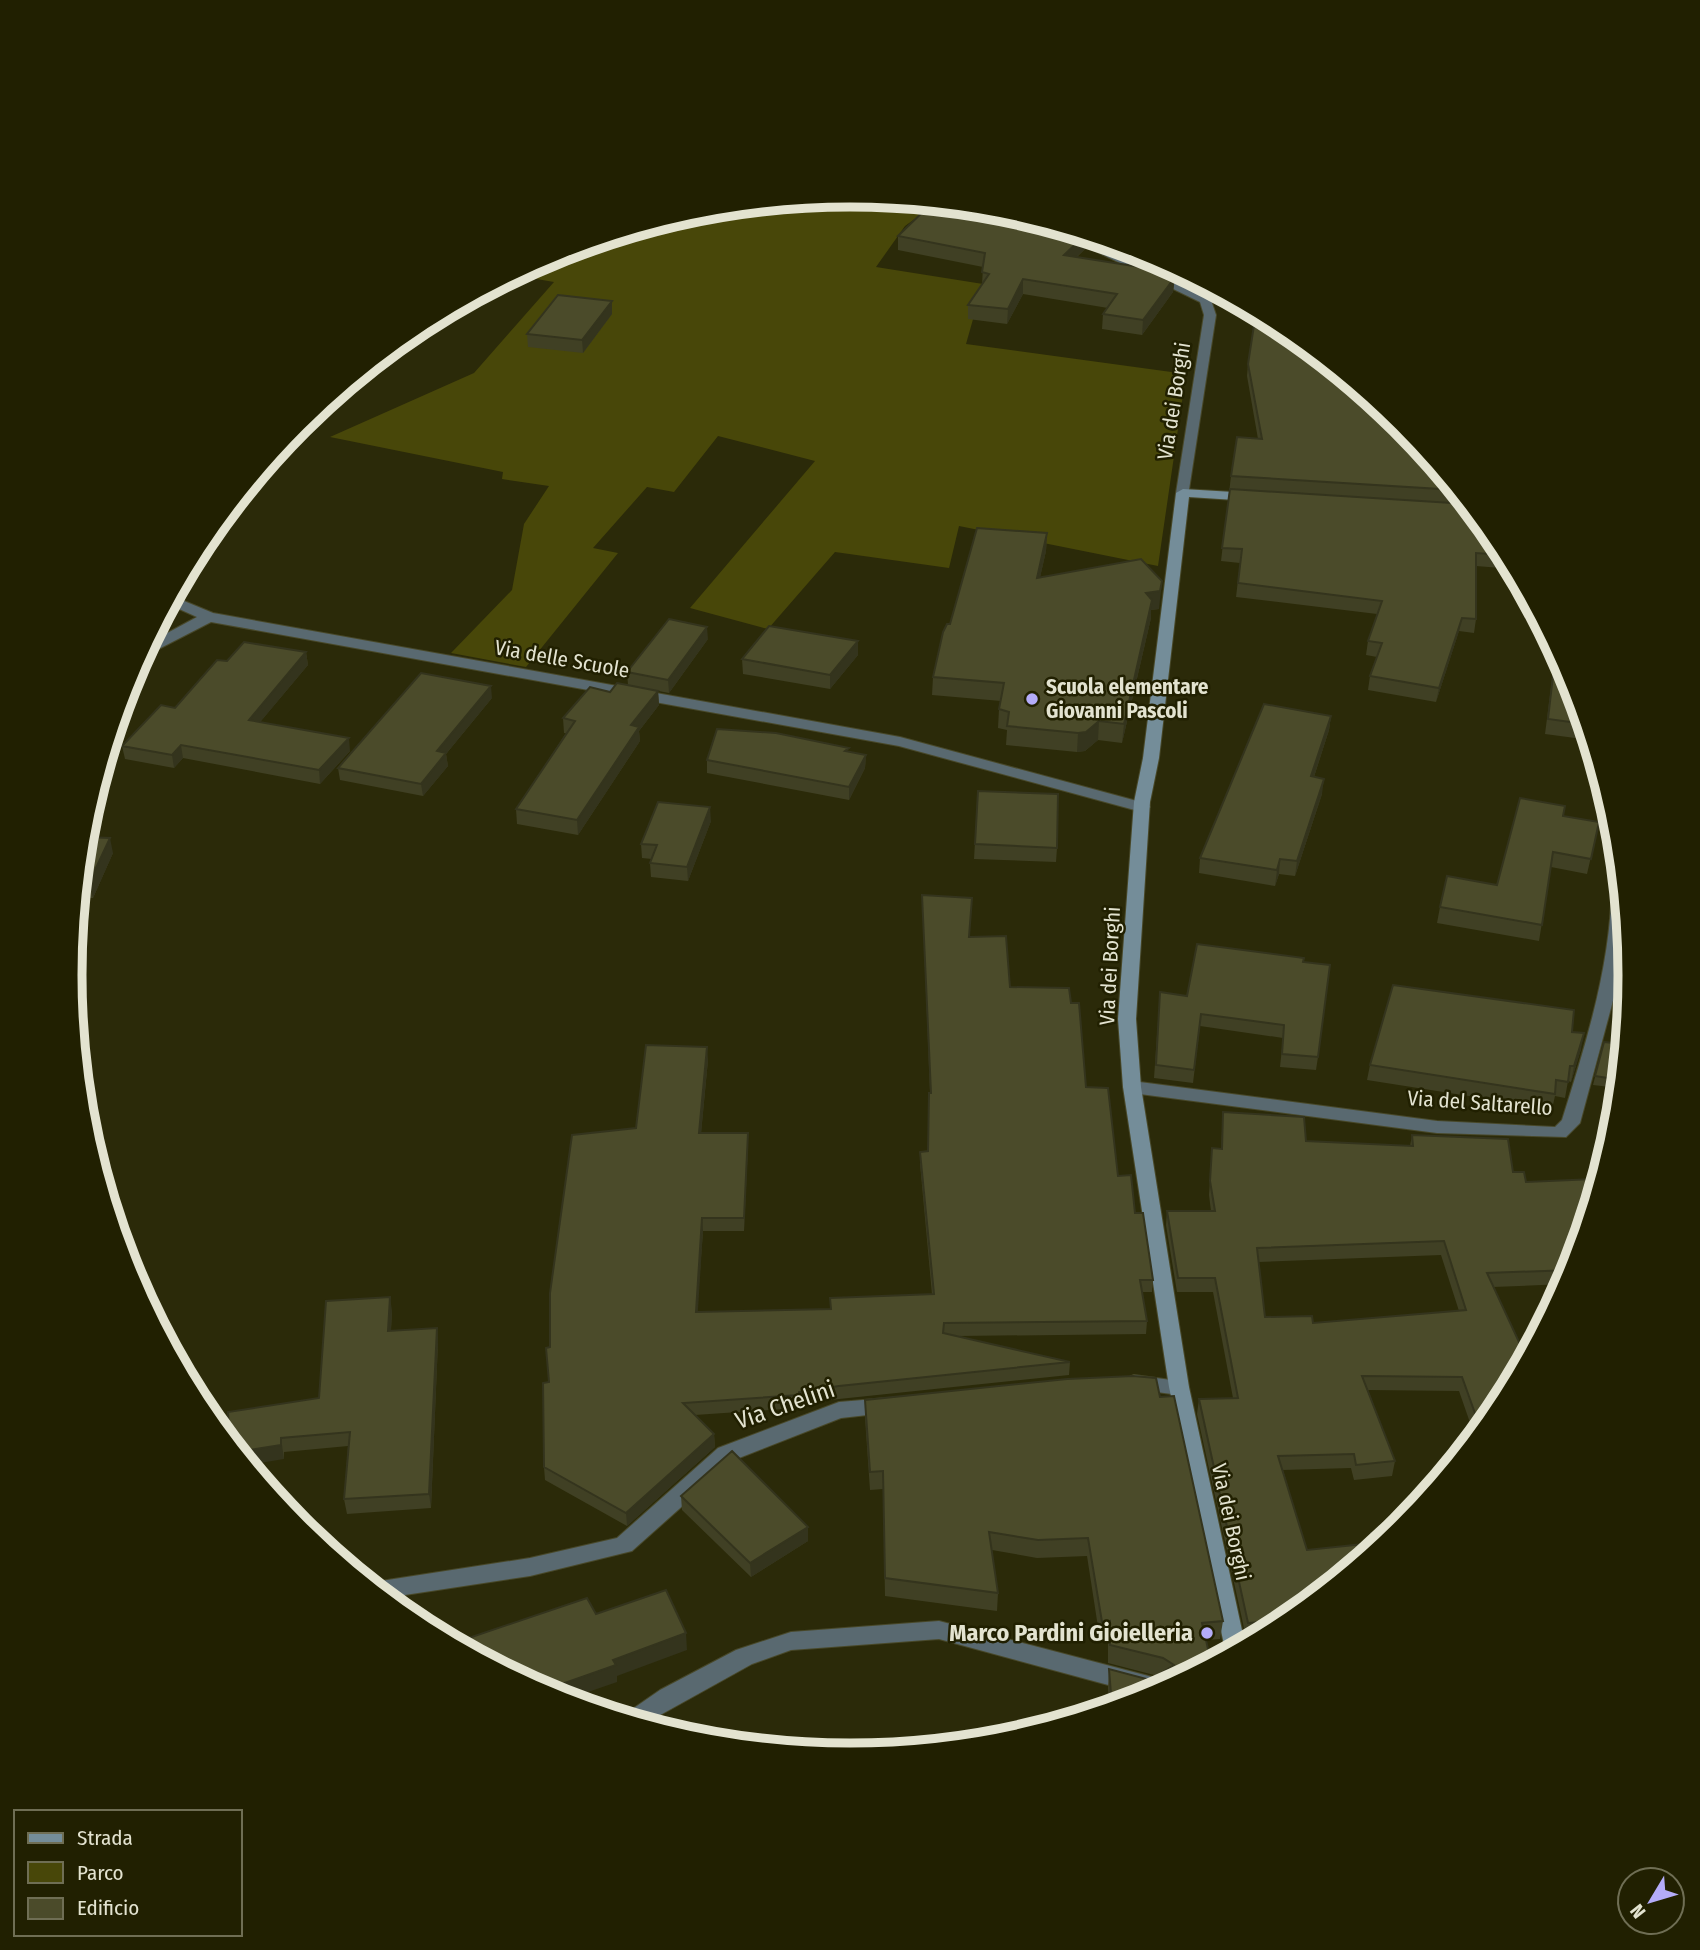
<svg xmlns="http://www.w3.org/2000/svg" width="1700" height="1950" viewBox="0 0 1700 1950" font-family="'Fira Sans Condensed',sans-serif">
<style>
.green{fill:#484709}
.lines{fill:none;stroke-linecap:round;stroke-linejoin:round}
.street-casing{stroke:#484829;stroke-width:2}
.secondary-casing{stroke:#484829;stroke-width:2}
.street{fill:#596970;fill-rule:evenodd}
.secondary{fill:#748d99;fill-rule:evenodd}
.wall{fill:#404024;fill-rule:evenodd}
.shaded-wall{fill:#34341d}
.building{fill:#4b4b2a;stroke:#34341d;stroke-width:2;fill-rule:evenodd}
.poi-dot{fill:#b4acf9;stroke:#212001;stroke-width:2.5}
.labels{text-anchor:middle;stroke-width:5;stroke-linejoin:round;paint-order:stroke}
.street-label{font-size:21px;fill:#e3e3d0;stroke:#212001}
.poi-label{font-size:21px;font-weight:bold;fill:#e3e3d0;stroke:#212001;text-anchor:start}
.near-street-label{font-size:24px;fill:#e3e3d0;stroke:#212001}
.near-poi-label{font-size:24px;font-weight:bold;fill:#e3e3d0;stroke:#212001;text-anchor:end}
.rim{fill:none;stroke:#e3e3d0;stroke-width:9}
</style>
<rect width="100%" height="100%" fill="#2b2a09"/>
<path class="green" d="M 850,195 L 885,198 L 930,208 L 905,226 L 876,267 L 983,284 L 966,344 L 1186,374 L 1158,566 L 959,526 L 949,568 L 835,552 L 768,629 L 690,608 L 815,461 L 718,436 L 674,492 L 647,487 L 593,548 L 618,553 L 526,667 L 451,653 L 512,590 L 524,524 L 549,486 L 502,479 L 503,472 L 330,437 L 474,373 L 554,282 L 513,275 L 552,254 L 698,210 Z"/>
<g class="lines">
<defs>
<path id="street" d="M 905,201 L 940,204 L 959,210 L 953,213 Z
M 1062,233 L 1093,242 L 1196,291 L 1195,280 L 1206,285 L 1216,315 L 1188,496 L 1183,497 L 1176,493 L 1204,315 L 1200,302 L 1085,246 L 1058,238 L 1056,236 Z
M 172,596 L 213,613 L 900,737 L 1148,804 L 1150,807 L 1142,812 L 899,746 L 211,622 L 147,655 L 140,656 L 147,644 L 197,617 L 168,604 Z
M 1620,872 L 1626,939 L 1621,971 L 1580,1123 L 1566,1137 L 1437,1133 L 1132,1093 L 1123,1087 L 1132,1081 L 1437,1121 L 1555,1127 L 1562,1120 C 1587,1040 1612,962 1612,877 Z
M 1134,1375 L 1186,1382 L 1189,1387 L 1186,1392 L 1179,1395 L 1127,1388 L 1124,1383 L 1127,1378 Z
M 887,1398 L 894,1400 L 898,1406 L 894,1412 L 841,1418 L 734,1460 L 632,1551 L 530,1576 L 385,1598 L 368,1583 L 530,1558 L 617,1538 L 718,1448 L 839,1402 Z
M 939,1621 L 1160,1679 L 1169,1684 L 1149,1696 L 939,1639 L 791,1650 L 752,1664 L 644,1724 L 621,1717 L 660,1690 L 736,1650 L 791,1632 Z"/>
<path id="secondary" d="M 1183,489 L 1250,493 L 1257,497 L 1250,501 L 1189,497 L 1159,758 L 1150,802 L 1136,1019 L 1141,1087 L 1189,1387 L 1245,1644 L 1226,1654 L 1169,1387 L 1123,1087 L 1118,1019 L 1134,802 L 1143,758 L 1176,493 Z"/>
</defs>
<use href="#street" class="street-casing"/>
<use href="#secondary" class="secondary-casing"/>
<use href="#street" class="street"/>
<use href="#secondary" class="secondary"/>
</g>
<path class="wall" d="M 932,203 L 1001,210 L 997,214 L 987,212 L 987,213 L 1085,249 L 1077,257 L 1175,277 L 1173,292 L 1142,335 L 1102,329 L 1103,314 L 1108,308 L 1023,294 L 1007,324 L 968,319 L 968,305 L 982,285 L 983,267 L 898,250 L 898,236 Z
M 612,301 L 612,314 L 583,353 L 528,347 L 527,334 Z
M 1248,364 L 1402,424 L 1499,542 L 1504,555 L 1501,568 L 1476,566 L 1476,619 L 1474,633 L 1459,631 L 1436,702 L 1368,690 L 1370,676 L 1377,657 L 1366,655 L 1368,641 L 1377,614 L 1236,597 L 1240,563 L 1221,561 L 1231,476 L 1258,439 L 1247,376 Z
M 1047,533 L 1046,551 L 1040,577 L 1159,609 L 1151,610 L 1151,618 L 1122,743 L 1098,740 L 1085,751 L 1077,752 L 1006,745 L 1007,730 L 998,728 L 999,709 L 1001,701 L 932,695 L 933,677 L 950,624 Z
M 708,639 L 669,693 L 628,685 L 627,672 Z
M 858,641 L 858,655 L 830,689 L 743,674 L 742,659 Z
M 1556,648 L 1571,677 L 1590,740 L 1545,734 Z
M 306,652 L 308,665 L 260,722 L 350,751 L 320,784 L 183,758 L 174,768 L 125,759 L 122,746 L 175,708 L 227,661 Z
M 658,691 L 659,705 L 639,731 L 640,741 L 578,835 L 517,824 L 516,809 L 566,733 L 564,733 L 563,718 L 610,692 Z
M 492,698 L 446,754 L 448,766 L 423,796 L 340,780 L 338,768 Z
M 1331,716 L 1329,730 L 1314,777 L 1322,794 L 1295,876 L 1279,874 L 1275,886 L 1199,873 L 1200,858 Z
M 849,752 L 866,755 L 865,768 L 849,800 L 707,773 L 707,760 Z
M 978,791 L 1057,848 L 1056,862 L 974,859 Z
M 1563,816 L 1599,822 L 1587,874 L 1551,867 L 1539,941 L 1437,923 L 1440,907 L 1497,885 Z
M 711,821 L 688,881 L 651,877 L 650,863 L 652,859 L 642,858 L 641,844 Z
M 84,837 L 113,853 L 93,898 L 78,898 Z
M 922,895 L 972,898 L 969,937 L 1010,987 L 1071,1003 L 1086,1087 L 1118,1176 L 1135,1213 L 1153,1280 L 1152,1292 L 1142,1292 L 1147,1321 L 1146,1334 L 957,1336 L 1070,1362 L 1069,1375 L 839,1399 L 799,1404 L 799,1408 L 695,1415 L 714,1434 L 715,1447 L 627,1526 L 545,1480 L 544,1467 L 549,1382 L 550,1347 L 636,1128 L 708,1060 L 701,1133 L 748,1133 L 748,1145 L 744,1231 L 703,1231 L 697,1312 L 830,1309 L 830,1298 L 932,1294 L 920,1164 L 920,1152 L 928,1151 L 930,1093 Z
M 1303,962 L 1318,1057 L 1316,1070 L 1280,1067 L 1283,1038 L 1200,1026 L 1193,1083 L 1154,1078 L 1160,992 L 1187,996 Z
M 1572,1032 L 1581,1049 L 1571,1082 L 1568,1081 L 1565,1098 L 1555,1096 L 1552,1109 L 1367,1080 L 1370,1065 Z
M 1604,1042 L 1623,1044 L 1619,1088 L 1593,1085 Z
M 1223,1112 L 1306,1141 L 1410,1146 L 1412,1135 L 1513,1172 L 1526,1182 L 1595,1179 L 1600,1178 L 1570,1274 L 1565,1284 L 1493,1287 L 1498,1409 L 1475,1437 L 1459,1391 L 1368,1390 L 1395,1461 L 1392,1476 L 1354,1480 L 1351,1468 L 1283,1470 L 1307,1550 L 1369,1543 L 1371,1533 L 1397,1531 L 1283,1624 L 1260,1636 L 1246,1637 L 1197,1414 L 1199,1399 L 1233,1398 L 1213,1292 L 1177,1292 L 1166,1225 L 1167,1211 L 1211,1211 L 1209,1195 L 1212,1148 L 1221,1149 ZM 1441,1255 L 1459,1311 L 1313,1323 L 1265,1317 L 1258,1262 Z
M 392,1311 L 391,1331 L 437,1328 L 438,1342 L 431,1508 L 347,1514 L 344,1499 L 348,1446 L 284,1452 L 284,1459 L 228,1412 L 319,1398 Z
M 1160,1397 L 1223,1621 L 1220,1639 L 1206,1640 L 1148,1696 L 1109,1708 L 1108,1688 L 1109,1669 L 1150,1680 L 1158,1676 L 1108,1663 L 1108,1639 L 1100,1640 L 1087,1556 L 1037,1558 L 992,1550 L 998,1593 L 997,1611 L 885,1596 L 883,1489 L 870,1490 L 865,1418 L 865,1400 Z
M 681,1496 L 808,1527 L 808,1541 L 751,1577 L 682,1510 Z"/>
<path class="shaded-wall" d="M 1085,235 L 1085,249 L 1063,269 L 1064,255 Z
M 1175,277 L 1173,292 L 1142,335 L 1143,320 Z
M 1023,279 L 1023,294 L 1007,324 L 1008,309 Z
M 612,301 L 612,314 L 583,353 L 582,340 Z
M 1047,533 L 1046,551 L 1036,596 L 1037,578 Z
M 1162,581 L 1159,609 L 1151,610 L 1151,618 L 1122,743 L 1124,724 L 1146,593 Z
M 1462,618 L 1459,631 L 1436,702 L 1439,688 Z
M 707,627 L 708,639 L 669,693 L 668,680 Z
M 858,641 L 858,655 L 830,689 L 830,675 Z
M 306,652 L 308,665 L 251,733 L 249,720 Z
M 491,686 L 492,698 L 446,754 L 448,766 L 423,796 L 421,784 L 437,751 Z
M 658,691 L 659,705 L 639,731 L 640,741 L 578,835 L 577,820 L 631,725 Z
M 1331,716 L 1329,730 L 1309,792 L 1311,776 Z
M 1099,721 L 1098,740 L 1085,751 L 1077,752 L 1078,733 Z
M 349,738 L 350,751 L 320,784 L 319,770 Z
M 181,745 L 183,758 L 174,768 L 172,755 Z
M 866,755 L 865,768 L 849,800 L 849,787 Z
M 1324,779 L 1322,794 L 1295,876 L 1297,861 Z
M 710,807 L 711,821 L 688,881 L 687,867 Z
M 110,838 L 113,853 L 93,898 L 89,883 Z
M 1280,859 L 1279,874 L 1275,886 L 1277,870 Z
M 1584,1033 L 1581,1049 L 1571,1082 L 1574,1066 Z
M 707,1047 L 708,1060 L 700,1145 L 699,1133 Z
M 748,1133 L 748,1145 L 744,1231 L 744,1218 Z
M 702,1218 L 703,1231 L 697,1325 L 696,1312 Z
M 120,1222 L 122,1230 L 119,1240 L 117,1233 Z
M 390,1297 L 392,1311 L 390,1345 L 388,1331 Z
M 437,1328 L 438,1342 L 431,1508 L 429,1494 Z
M 714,1434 L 715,1447 L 627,1526 L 626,1513 Z
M 281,1438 L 284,1459 L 248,1465 L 237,1452 Z
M 808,1527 L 808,1541 L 751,1577 L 750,1563 Z
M 686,1633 L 687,1650 L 617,1676 L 617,1682 L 565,1700 L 551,1695 L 542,1691 L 613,1660 Z"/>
<path class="building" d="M 932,203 L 978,208 L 987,210 L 983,213 L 1026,220 L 1085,235 L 1064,255 L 1159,270 L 1175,277 L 1143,320 L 1103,314 L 1117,294 L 1023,279 L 1008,309 L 968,305 L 989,274 L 982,272 L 985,253 L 898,236 Z
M 558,295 L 612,301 L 582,340 L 527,334 Z
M 1256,312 L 1284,327 L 1402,424 L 1457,490 L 1231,476 L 1237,437 L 1262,439 L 1248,364 Z
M 1230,489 L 1468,504 L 1499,542 L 1504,551 L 1504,555 L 1476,553 L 1476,619 L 1462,618 L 1439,688 L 1370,676 L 1382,643 L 1368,641 L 1382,601 L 1238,583 L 1242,549 L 1222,548 Z
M 977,528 L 1047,533 L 1037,578 L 1141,559 L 1162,581 L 1160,591 L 1146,593 L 1152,600 L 1124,724 L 1099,721 L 1086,732 L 1078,733 L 1007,726 L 1009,712 L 999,709 L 1004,683 L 933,677 L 943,632 L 947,624 L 950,624 Z
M 669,619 L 707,627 L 668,680 L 627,672 Z
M 769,626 L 858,641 L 830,675 L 742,659 Z
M 244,642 L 306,652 L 249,720 L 349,738 L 319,770 L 181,745 L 172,755 L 122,746 L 161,705 L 175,708 L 217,660 L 227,661 Z
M 1556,650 L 1571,677 L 1585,724 L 1548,719 Z
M 421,673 L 491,686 L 437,751 L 446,753 L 421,784 L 338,768 Z
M 617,683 L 658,691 L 631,725 L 639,727 L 577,820 L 516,809 L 575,721 L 563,718 L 590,687 L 610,692 Z
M 1264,704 L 1331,716 L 1311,776 L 1324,779 L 1297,861 L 1280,859 L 1277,870 L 1200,858 Z
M 717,729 L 776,733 L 849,748 L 845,751 L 866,755 L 849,787 L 707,760 Z
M 978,791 L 1058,794 L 1057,848 L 975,844 Z
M 1520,798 L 1565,806 L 1563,816 L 1599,822 L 1591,859 L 1553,852 L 1542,925 L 1440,907 L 1447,876 L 1497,885 Z
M 658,802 L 710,807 L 687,867 L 650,863 L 657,845 L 641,844 Z
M 84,837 L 110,838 L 89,883 L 79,882 Z
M 922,895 L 972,898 L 969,937 L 1006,936 L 1010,987 L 1069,988 L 1071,1003 L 1079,1003 L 1086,1087 L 1108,1088 L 1118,1176 L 1131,1175 L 1135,1213 L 1143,1213 L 1153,1280 L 1140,1280 L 1147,1321 L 944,1323 L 943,1333 L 1070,1362 L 839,1386 L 799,1392 L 799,1395 L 683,1403 L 714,1434 L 626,1513 L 544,1467 L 543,1383 L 549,1382 L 546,1348 L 550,1347 L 550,1293 L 572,1135 L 636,1128 L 646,1045 L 707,1047 L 699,1133 L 748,1133 L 744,1218 L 702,1218 L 696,1312 L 831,1309 L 830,1298 L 934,1294 L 920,1152 L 928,1151 L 929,1093 L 931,1093 Z
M 1197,944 L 1304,958 L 1303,962 L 1330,965 L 1318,1057 L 1282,1054 L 1284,1025 L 1201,1014 L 1194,1070 L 1156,1065 L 1160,992 L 1187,996 Z
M 1393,985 L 1574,1010 L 1572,1032 L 1584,1033 L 1574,1066 L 1570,1066 L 1568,1082 L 1556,1080 L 1555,1094 L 1370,1065 Z
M 1604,1042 L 1623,1044 L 1620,1080 L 1595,1076 Z
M 1223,1112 L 1304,1117 L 1306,1141 L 1413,1146 L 1412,1135 L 1508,1139 L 1513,1172 L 1524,1172 L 1526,1182 L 1595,1179 L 1600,1178 L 1572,1270 L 1487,1273 L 1526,1357 L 1498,1409 L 1481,1430 L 1462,1377 L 1362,1376 L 1395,1461 L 1356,1465 L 1354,1454 L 1278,1456 L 1307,1550 L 1373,1543 L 1371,1533 L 1397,1531 L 1288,1620 L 1248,1623 L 1199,1399 L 1238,1398 L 1215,1278 L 1178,1278 L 1167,1211 L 1215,1211 L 1210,1181 L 1212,1148 L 1222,1149 ZM 1444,1241 L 1466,1310 L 1313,1323 L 1312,1316 L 1265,1317 L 1257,1248 Z
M 113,1220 L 120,1222 L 117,1233 Z
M 390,1297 L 388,1331 L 437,1328 L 429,1494 L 344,1499 L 350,1432 L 281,1438 L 281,1445 L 237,1452 L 230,1443 L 228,1412 L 319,1398 L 326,1301 Z
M 1133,1376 L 1156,1378 L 1160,1397 L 1174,1396 L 1223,1621 L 1202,1623 L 1211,1662 L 1148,1696 L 1125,1703 L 1125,1695 L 1111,1694 L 1109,1669 L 1150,1680 L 1174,1665 L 1163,1658 L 1110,1645 L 1110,1621 L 1102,1622 L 1088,1538 L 1038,1540 L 989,1532 L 998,1593 L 885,1578 L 883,1471 L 870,1472 L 865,1400 L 1067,1379 Z
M 732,1451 L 808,1527 L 750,1563 L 681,1496 Z
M 666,1590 L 686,1633 L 613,1660 L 616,1665 L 542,1691 L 454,1643 L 587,1598 L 596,1614 Z"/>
<g class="poi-dot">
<circle cx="1032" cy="699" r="7"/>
<circle cx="1207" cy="1633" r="7"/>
</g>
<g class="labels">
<g class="street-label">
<text transform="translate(1174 401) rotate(-81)" y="7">Via dei Borghi</text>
<text transform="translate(562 659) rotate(10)" y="7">Via delle Scuole</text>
<text transform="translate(1110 966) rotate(-87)" y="7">Via dei Borghi</text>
<text transform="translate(1480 1103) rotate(4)" y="7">Via del Saltarello</text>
<text transform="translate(1231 1522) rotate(78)" y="7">Via dei Borghi</text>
</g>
<g class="poi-label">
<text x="1046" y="694">Scuola elementare<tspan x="1046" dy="24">Giovanni Pascoli</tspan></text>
</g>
<g class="near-street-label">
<text transform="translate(785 1405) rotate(-19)" y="8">Via Chelini</text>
</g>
<g class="near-poi-label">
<text x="1193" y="1641">Marco Pardini Gioielleria</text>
</g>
</g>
<path d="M0 0H1700V1950H0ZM82 975a768 768 0 1 1 1536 0a768 768 0 1 1-1536 0Z" fill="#212001" fill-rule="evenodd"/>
<path class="rim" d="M82 975a768 768 0 1 1 1536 0a768 768 0 1 1-1536 0Z"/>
<rect x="14" y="1810" width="228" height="126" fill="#212001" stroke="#6f6e54" stroke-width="2"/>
<rect x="28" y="1833" width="35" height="10" fill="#748d99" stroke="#6f6e54" stroke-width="2"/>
<text x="77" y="1845" font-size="21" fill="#e3e3d0">Strada</text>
<rect x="28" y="1862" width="35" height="21" fill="#484709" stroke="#6f6e54" stroke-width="2"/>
<text x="77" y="1880" font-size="21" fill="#e3e3d0">Parco</text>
<rect x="28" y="1898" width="35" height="21" fill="#4b4b2a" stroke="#6f6e54" stroke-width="2"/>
<text x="77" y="1915" font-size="21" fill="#e3e3d0">Edificio</text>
<g transform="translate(1651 1901) rotate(232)"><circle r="33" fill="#212001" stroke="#6f6e54" stroke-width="2"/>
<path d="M0-5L12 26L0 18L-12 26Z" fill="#b4acf9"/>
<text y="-10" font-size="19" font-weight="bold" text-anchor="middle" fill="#e3e3d0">N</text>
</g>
</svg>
